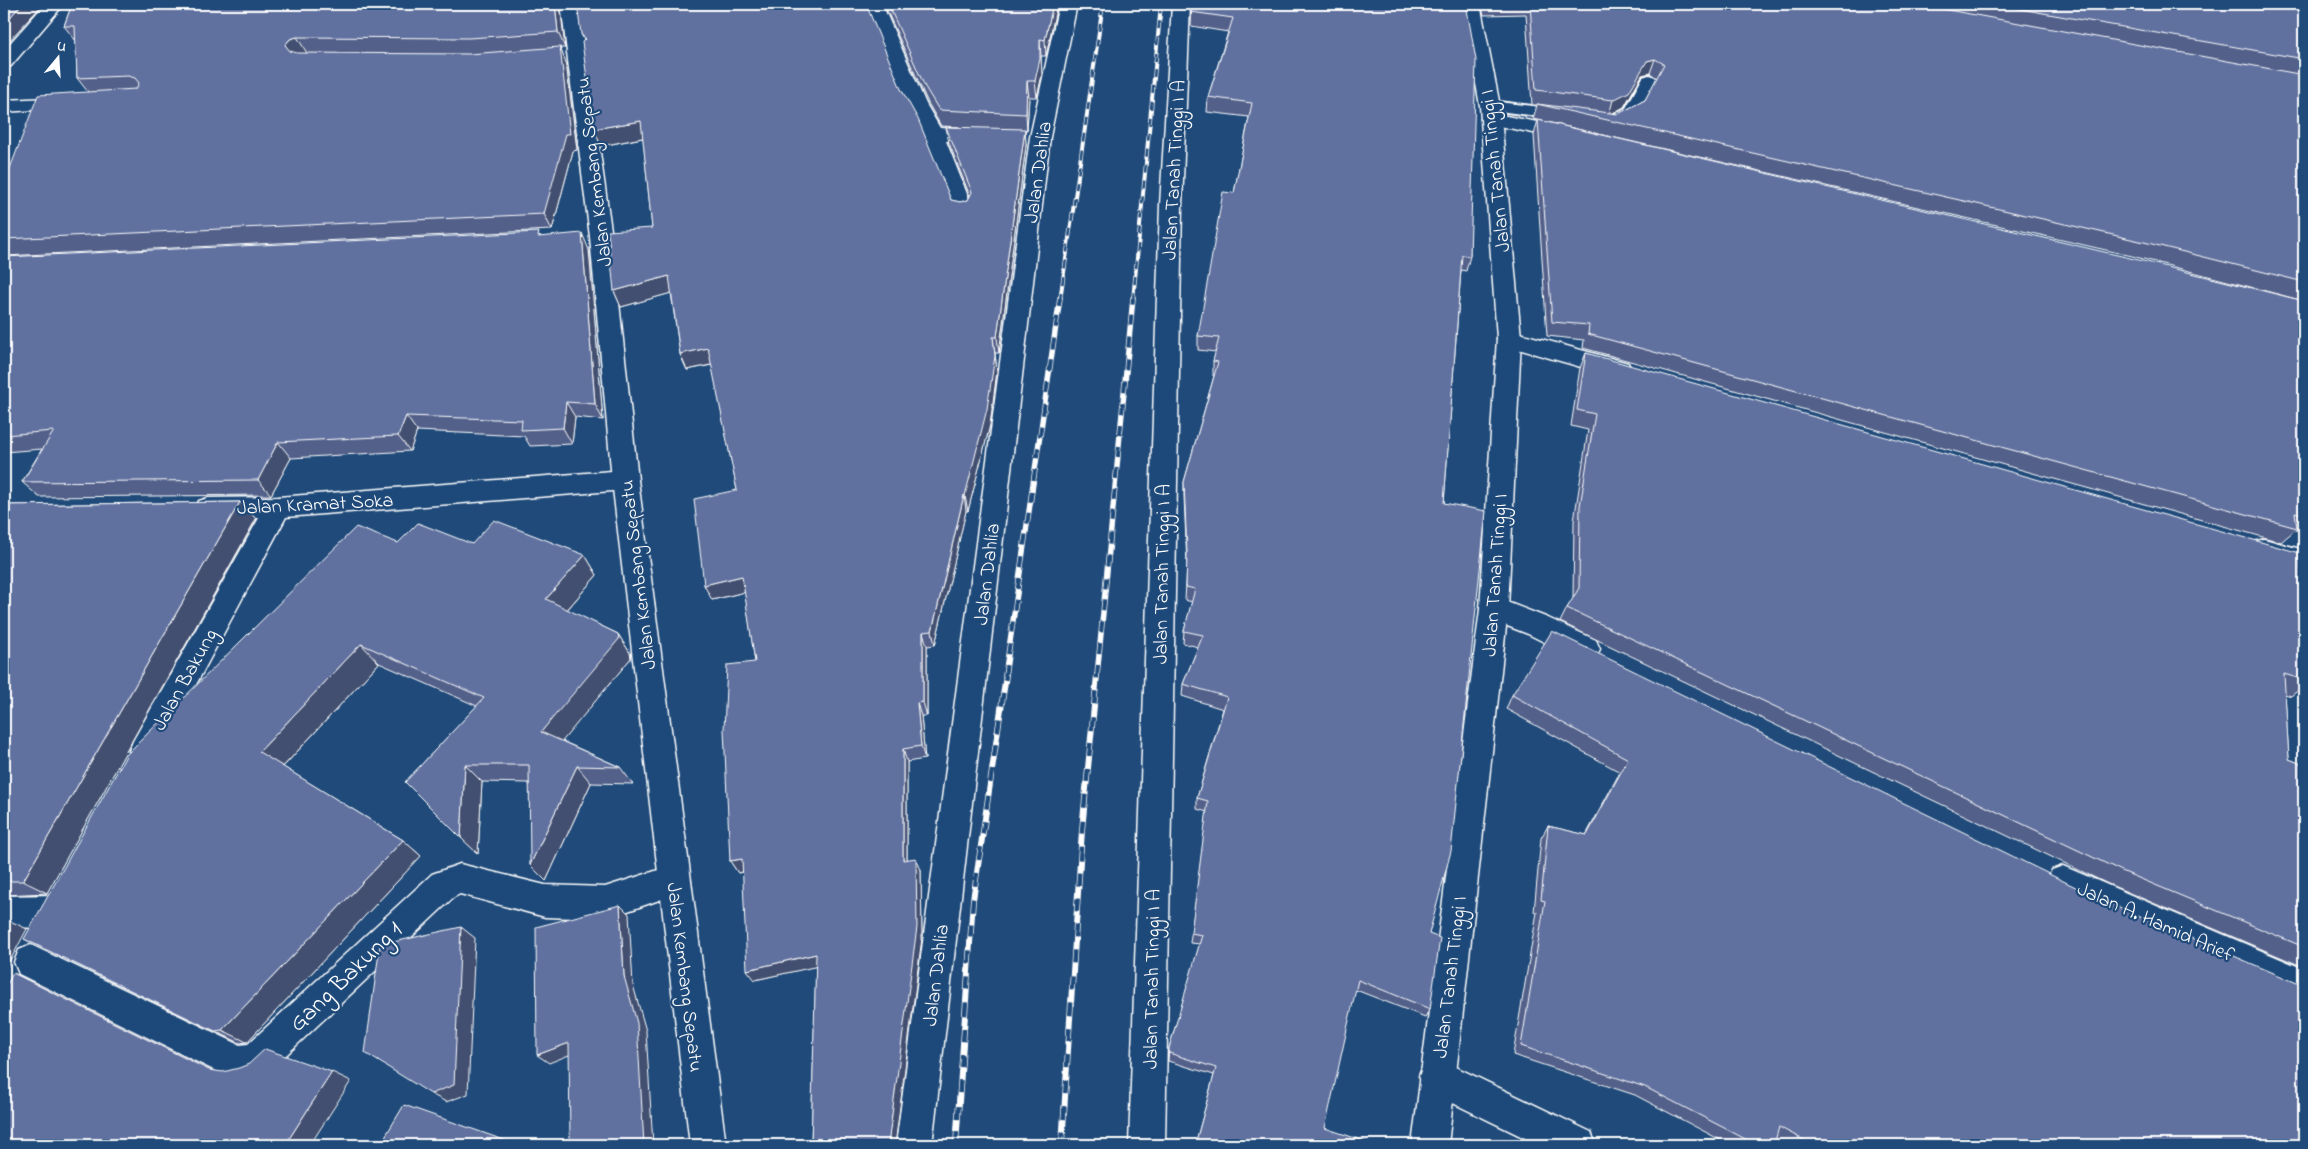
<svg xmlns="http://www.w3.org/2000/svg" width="2308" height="1149" viewBox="0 0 2308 1149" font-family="'Indie Flower',sans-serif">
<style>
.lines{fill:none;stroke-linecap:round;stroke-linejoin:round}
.lane-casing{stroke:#fff;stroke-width:4}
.street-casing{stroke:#fff;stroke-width:3}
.secondary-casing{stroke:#fff;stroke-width:3}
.lane{fill:#1f4a7a;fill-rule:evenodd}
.street{fill:#1f4a7a;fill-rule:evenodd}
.secondary{fill:#1f4a7a;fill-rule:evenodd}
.rail-far2-casing{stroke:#fff;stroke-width:4}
.rail-far1-casing{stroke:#fff;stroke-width:5.5}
.rail-casing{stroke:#fff;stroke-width:6}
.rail-far2{stroke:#1f4a7a;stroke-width:2.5;stroke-dasharray:8;stroke-linecap:butt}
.rail-far1{stroke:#1f4a7a;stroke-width:4;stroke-dasharray:11;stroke-linecap:butt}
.rail{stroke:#1f4a7a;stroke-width:4.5;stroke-dasharray:13;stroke-linecap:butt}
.wall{fill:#53618a;stroke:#fff;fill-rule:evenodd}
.shaded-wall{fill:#434f70;stroke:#fff}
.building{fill:#6071a0;stroke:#fff}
.labels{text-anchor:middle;stroke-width:4.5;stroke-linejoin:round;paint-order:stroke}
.street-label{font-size:20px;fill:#fff;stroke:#1f4a7a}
.near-street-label{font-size:24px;fill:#fff;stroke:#1f4a7a}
</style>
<rect width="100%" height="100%" fill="#1f4a7a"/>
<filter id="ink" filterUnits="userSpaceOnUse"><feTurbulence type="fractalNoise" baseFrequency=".02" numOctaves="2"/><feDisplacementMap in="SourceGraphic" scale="10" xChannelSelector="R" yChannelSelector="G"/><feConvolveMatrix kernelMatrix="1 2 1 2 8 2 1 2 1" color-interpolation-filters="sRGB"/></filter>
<g filter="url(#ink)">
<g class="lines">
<defs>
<path id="lane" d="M 1649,75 L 1655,77 L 1657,80 C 1647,99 1632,132 1605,126 L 1603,122 L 1605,118 L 1626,108 L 1643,77 Z
M 1490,101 L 1565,110 L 1571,111 L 1573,115 L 1571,119 L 1565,120 L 1484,109 L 1482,106 L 1484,103 Z"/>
<path id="street" d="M 45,4 L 64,4 L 11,66 L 4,68 L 4,50 Z
M 864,4 L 882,4 L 926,104 L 940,128 L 985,130 L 992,132 L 995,136 L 992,140 L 985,142 L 946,141 L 973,209 L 970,214 L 962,216 L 954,214 L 951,209 L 923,134 L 906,104 Z
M 1059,4 L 1077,4 L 1050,137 L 932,1145 L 896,1145 L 1030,137 Z
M 1172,4 L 1190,4 L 1182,205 L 1165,1145 L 1129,1145 L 1160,205 Z
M 72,97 L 79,99 L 82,103 L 79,107 L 4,112 L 4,100 Z
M 1491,113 L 1573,129 L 1580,131 L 1583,135 L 1580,139 L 1573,141 L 1484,123 L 1481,119 L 1484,115 Z
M 1509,330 L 1628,363 L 1631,369 L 1628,375 L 1619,378 L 1501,344 L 1497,338 L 1501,332 Z
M 625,470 L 634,473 L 638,480 L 634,487 L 625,490 L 286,517 L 155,761 L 144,765 L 133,761 L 129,751 L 133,741 L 259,518 L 208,518 L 199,515 L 195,508 L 199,501 L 208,498 L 278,497 Z
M 2264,539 L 2304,550 L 2304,572 L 2254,558 L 2250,550 L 2254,542 Z
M 1494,597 L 1548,618 L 1596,640 L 1600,649 L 1596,658 L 1586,661 L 1576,658 L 1528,634 L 1484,617 L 1480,609 L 1484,601 Z
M 460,864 L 545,885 L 605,887 L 674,865 L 685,869 L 690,880 L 685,891 L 605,919 L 545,917 L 460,894 L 454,897 L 268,1072 L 256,1078 L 236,1081 L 19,974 L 14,962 L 19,950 L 31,945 L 240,1045 L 248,1044 L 432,874 Z
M 2063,866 L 2304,969 L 2304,1003 L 2052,892 L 2047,881 L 2052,870 Z
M 56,895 L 68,900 L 72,911 L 68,922 L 56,927 L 4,928 L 4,896 Z
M 1437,1058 L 1591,1132 L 1596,1145 L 1539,1145 L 1424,1089 L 1419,1076 L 1424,1063 Z"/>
<path id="secondary" d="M 561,4 L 579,4 L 612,237 L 638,480 L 726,1145 L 690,1145 L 612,480 L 590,237 Z
M 1462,4 L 1480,4 L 1500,106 L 1521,338 L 1508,609 L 1448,1145 L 1412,1145 L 1480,609 L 1497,338 L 1480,106 Z"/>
</defs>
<use href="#lane" class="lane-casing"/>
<use href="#street" class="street-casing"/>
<use href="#secondary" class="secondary-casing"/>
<use href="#lane" class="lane"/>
<use href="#street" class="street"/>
<use href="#secondary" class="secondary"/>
<defs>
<path id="rail-far2" d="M 1060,300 L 1103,4
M 1133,300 L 1161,4"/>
<path id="rail-far1" d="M 1005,676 L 1060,298
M 1097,676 L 1133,298"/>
<path id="rail" d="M 956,1145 L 973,900 L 1006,675
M 1062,1145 L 1082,830 L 1097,675"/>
</defs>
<use href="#rail-far2" class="rail-far2-casing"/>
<use href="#rail-far1" class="rail-far1-casing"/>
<use href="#rail" class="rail-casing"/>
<use href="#rail-far2" class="rail-far2"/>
<use href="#rail-far1" class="rail-far1"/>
<use href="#rail" class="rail"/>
</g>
<path class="wall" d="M 72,4 L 560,4 L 565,48 L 560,48 L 566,63 L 577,150 L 573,151 L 552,230 L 4,256 L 4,184 L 88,92 L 77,78 L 76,41 L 64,26 Z
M 884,4 L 1057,4 L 1046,56 L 1041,56 L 1042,75 L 1037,97 L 1029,97 L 1027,130 L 1025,130 L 1026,145 L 999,353 L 995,353 L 997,371 L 990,425 L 968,511 L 966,511 L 935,645 L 927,646 L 927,716 L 921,716 L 925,759 L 907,762 L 907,859 L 921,870 L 922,938 L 895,1145 L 811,1145 L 816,966 L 755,980 L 743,872 L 738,873 L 730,861 L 755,662 L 745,592 L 712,600 L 737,490 L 712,365 L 687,370 L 680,354 L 671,293 L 621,307 L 614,291 L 652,228 L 643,138 L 601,146 L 584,40 L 581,34 L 901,89 L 951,200 L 960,202 L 968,200 L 970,196 L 949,143 L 946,127 L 959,127 L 941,126 L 928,103 Z
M 1192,4 L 1466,4 L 1470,256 L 1466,271 L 1461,270 L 1444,503 L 1429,934 L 1430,1009 L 1425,1017 L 1356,990 L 1195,1145 L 1214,1075 L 1168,1061 L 1169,1048 L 1200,944 L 1190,943 L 1207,812 L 1197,809 L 1197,798 L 1223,709 L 1182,696 L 1183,684 L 1198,647 L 1183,643 L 1184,631 L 1192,602 L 1185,600 L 1187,566 L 1184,496 L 1184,482 L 1214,376 L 1213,376 L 1213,361 L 1216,352 L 1198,350 L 1198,336 L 1234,193 L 1249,117 L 1207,112 L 1208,97 L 1228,32 L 1191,26 Z
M 1481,4 L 2304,4 L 2304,301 L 2132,256 L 1533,119 L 1537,105 L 1532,105 L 1526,14 L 1484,15 ZM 1650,73 L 1657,78 L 1645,100 L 1618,114 L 1612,113 L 1624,107 L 1642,75 Z
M 1538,120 L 2304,301 L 2304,532 L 2295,530 L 2281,542 L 1583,348 L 1584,340 L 1547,336 L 1534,135 Z
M 541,237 L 589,250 L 603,420 L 575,417 L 572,444 L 530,446 L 524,436 L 417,431 L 410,451 L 291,458 L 271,495 L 39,497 L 22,482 L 42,449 L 4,452 L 4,257 Z
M 1586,353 L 2304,606 L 2304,686 L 2291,696 L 2285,694 L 2289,759 L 2304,765 L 2304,967 L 2106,883 L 1560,622 L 1567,608 L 1573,599 L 1574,521 L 1588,430 L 1571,426 L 1580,368 Z
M 240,502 L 256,519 L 47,893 L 4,895 L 4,505 Z
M 398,543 L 472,544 L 585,555 L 597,575 L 567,610 L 618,634 L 630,653 L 631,658 L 562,741 L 620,767 L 633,784 L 591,783 L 546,881 L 529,783 L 482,782 L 478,854 L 405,782 L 477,706 L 379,663 L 283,767 L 403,840 L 421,856 L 247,1042 L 240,1043 L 24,939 Z
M 1512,695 L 2098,898 L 2304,1145 L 1786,1145 L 1776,1140 L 1774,1145 L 1730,1145 L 1635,1095 L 1513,1055 L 1537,912 L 1534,912 L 1541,838 L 1548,826 L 1586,835 L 1620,772 L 1506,709 Z"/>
<path class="shaded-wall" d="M 22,4 L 43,4 L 6,44 L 4,41 L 4,24 Z
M 555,4 L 560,4 L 565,48 L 558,32 Z
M 1053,4 L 1057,4 L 1046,56 L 1045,40 Z
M 297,37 L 307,53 L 295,61 L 285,45 L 290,39 Z
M 1040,39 L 1042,75 L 1037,97 L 1035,81 Z
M 560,47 L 566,63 L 577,150 L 573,151 L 552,230 L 544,214 Z
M 1655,59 L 1650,73 L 1642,75 L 1624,107 L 1609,115 L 1613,100 L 1647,61 Z
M 1027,81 L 1029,97 L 1027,130 L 1026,114 Z
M 641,121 L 647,137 L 601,146 L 594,129 Z
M 1025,129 L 1026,145 L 999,353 L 997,337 Z
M 582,233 L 589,250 L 603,420 L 595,404 Z
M 669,276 L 675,292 L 621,307 L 614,291 Z
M 993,337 L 997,371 L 990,425 L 968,511 L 965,496 Z
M 708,348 L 715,364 L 687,370 L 680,354 Z
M 566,402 L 575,417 L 572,444 L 563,428 Z
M 406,416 L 417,431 L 410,451 L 398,436 Z
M 278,442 L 291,458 L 271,495 L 258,480 Z
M 964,495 L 966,511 L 935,645 L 932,631 Z
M 240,502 L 256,519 L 47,893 L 23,881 Z
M 585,555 L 597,575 L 559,619 L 546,599 Z
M 742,576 L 749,591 L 712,600 L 704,585 Z
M 923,632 L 927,646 L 927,716 L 923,702 Z
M 618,634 L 630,653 L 631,658 L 555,750 L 541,732 Z
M 361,644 L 379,663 L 280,770 L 259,752 Z
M 917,703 L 921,716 L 925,759 L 921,746 Z
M 903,749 L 907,762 L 907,872 L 903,860 Z
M 465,765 L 482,782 L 478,854 L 461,838 Z
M 577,766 L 591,783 L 546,881 L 530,865 Z
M 403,840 L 421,856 L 247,1042 L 222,1030 Z
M 916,858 L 921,870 L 922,938 L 895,1145 L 888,1145 Z
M 742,859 L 750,870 L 738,873 L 730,861 Z
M 620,905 L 629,914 L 633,985 L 646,1031 L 653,1145 L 644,1145 L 624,976 Z
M 4,918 L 27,929 L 4,972 Z
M 461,927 L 475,938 L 468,1094 L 446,1102 L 431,1094 Z
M 816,954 L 823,965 L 755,980 L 747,970 Z
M 13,973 L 38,984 L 230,1079 L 209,1070 Z
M 569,1043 L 579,1051 L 549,1063 L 537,1055 Z
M 332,1072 L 351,1081 L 310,1145 L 285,1145 Z"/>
<path class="building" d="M 4,4 L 22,4 L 4,24 Z
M 72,4 L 555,4 L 558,32 L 469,38 L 297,37 L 290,39 L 285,45 L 290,51 L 297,53 L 469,54 L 560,47 L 570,134 L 566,134 L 544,214 L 4,239 L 4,184 L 38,95 L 136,89 L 139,83 L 135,78 L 128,76 L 77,78 L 75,26 L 64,26 Z
M 577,4 L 866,4 L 901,89 L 918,119 L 951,200 L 960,202 L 968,200 L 972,192 L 946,127 L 1025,129 L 997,337 L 993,337 L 995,356 L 987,409 L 965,496 L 964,495 L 932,631 L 923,632 L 923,702 L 917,703 L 921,746 L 903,749 L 903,860 L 916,858 L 917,927 L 888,1145 L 811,1145 L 816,954 L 747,970 L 742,859 L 730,861 L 724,730 L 727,665 L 755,662 L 742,576 L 704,585 L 694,499 L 737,490 L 708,348 L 680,354 L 669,276 L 614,291 L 608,231 L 652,228 L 641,121 L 594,129 L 582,42 L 585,39 L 581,34 Z
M 888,4 L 1053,4 L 1045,40 L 1040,39 L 1040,59 L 1035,81 L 1027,81 L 1026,114 L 939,110 L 925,87 Z
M 1192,4 L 1466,4 L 1476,60 L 1470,256 L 1462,255 L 1444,503 L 1486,511 L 1451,851 L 1429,934 L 1440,938 L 1430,1009 L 1358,980 L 1325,1128 L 1376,1145 L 1195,1145 L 1216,1068 L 1169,1053 L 1169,1048 L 1202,935 L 1191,933 L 1208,801 L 1197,798 L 1227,697 L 1183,684 L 1203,635 L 1184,631 L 1195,589 L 1186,587 L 1187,554 L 1184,482 L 1218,362 L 1213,361 L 1219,338 L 1198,336 L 1223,192 L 1234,193 L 1252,103 L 1208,97 L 1233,18 L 1191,12 Z
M 1530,4 L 1915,4 L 2304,75 L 2304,282 L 2144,242 L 1537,104 L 1618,114 L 1645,100 L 1664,64 L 1655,59 L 1647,61 L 1629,92 L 1613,100 L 1536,90 Z
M 1992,4 L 2304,4 L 2304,59 Z
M 1538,120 L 2143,261 L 2304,301 L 2304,515 L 2295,512 L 2297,528 L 1588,334 L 1589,325 L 1552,322 Z
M 539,232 L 538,237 L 582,233 L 595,404 L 566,402 L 563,428 L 521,430 L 522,420 L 406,416 L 398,436 L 278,442 L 258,480 L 22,482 L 54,431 L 4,435 L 4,257 Z
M 1586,353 L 2300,553 L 2304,606 L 2304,680 L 2284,674 L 2289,759 L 2304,765 L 2304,947 L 2124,872 L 1567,608 L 1579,588 L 1580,506 L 1595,414 L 1577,410 Z
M 240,502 L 23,881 L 4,881 L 4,505 Z
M 494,520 L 585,555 L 546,599 L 618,634 L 619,639 L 541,732 L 620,767 L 577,766 L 530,865 L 529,765 L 465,765 L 461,838 L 405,782 L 484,698 L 361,644 L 259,752 L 403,840 L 222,1030 L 215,1031 L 24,939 L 127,754 L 356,527 L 398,543 L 418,523 L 472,544 Z
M 1552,631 L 2098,898 L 2304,986 L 2304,1145 L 1813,1145 L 1779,1127 L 1774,1145 L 1757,1145 L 1645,1087 L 1521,1046 L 1545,901 L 1541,900 L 1548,826 L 1587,835 L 1628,759 L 1512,695 Z
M 620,905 L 624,976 L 637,1023 L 644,1145 L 570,1145 L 569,1043 L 537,1055 L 536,927 Z
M 461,927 L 454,1085 L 431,1094 L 365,1053 L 380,945 Z
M 13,973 L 209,1070 L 223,1072 L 239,1068 L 249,1064 L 265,1049 L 332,1072 L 285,1145 L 4,1145 L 4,990 Z
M 404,1105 L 518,1145 L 380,1145 Z"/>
</g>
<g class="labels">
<g class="street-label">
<text transform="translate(1173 170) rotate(-87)" y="7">Jalan Tanah Tinggi I A</text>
<text transform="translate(1494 171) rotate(-96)" y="7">Jalan Tanah Tinggi I</text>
<text transform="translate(593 172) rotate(-97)" y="7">Jalan Kembang Sepatu</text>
<text transform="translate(1037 172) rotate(-82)" y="7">Jalan Dahlia</text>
<text transform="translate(315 503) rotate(-3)" y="7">Jalan Kramat Soka</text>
<text transform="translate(986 574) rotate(-83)" y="7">Jalan Dahlia</text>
<text transform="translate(1161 574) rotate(-89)" y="7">Jalan Tanah Tinggi I A</text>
<text transform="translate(637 575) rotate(-97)" y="7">Jalan Kembang Sepatu</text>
<text transform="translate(1494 575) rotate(-86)" y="7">Jalan Tanah Tinggi I</text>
<text transform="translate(184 679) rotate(-61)" y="7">Jalan Bakung</text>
<text transform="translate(2156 921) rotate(24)" y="7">Jalan A. Hamid Arief</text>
<text transform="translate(935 975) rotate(-83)" y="7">Jalan Dahlia</text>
<text transform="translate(686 977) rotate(83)" y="7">Jalan Kembang Sepatu</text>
<text transform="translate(1449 977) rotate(-83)" y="7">Jalan Tanah Tinggi I</text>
<text transform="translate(1151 979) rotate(-89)" y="7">Jalan Tanah Tinggi I A</text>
</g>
<g class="near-street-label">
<text transform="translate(345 976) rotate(-44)" y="8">Gang Bakung 1</text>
</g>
</g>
<rect width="2308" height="1149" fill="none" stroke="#1f4a7a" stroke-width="20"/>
<rect x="10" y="10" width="2288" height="1129" fill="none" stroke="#fff" stroke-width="2" filter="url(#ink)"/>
<g transform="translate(58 58) rotate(18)" stroke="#1f4a7a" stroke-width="4" paint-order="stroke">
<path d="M0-4L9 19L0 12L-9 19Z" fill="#ffffff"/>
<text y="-8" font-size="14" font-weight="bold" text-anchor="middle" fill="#ffffff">U</text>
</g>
</svg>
